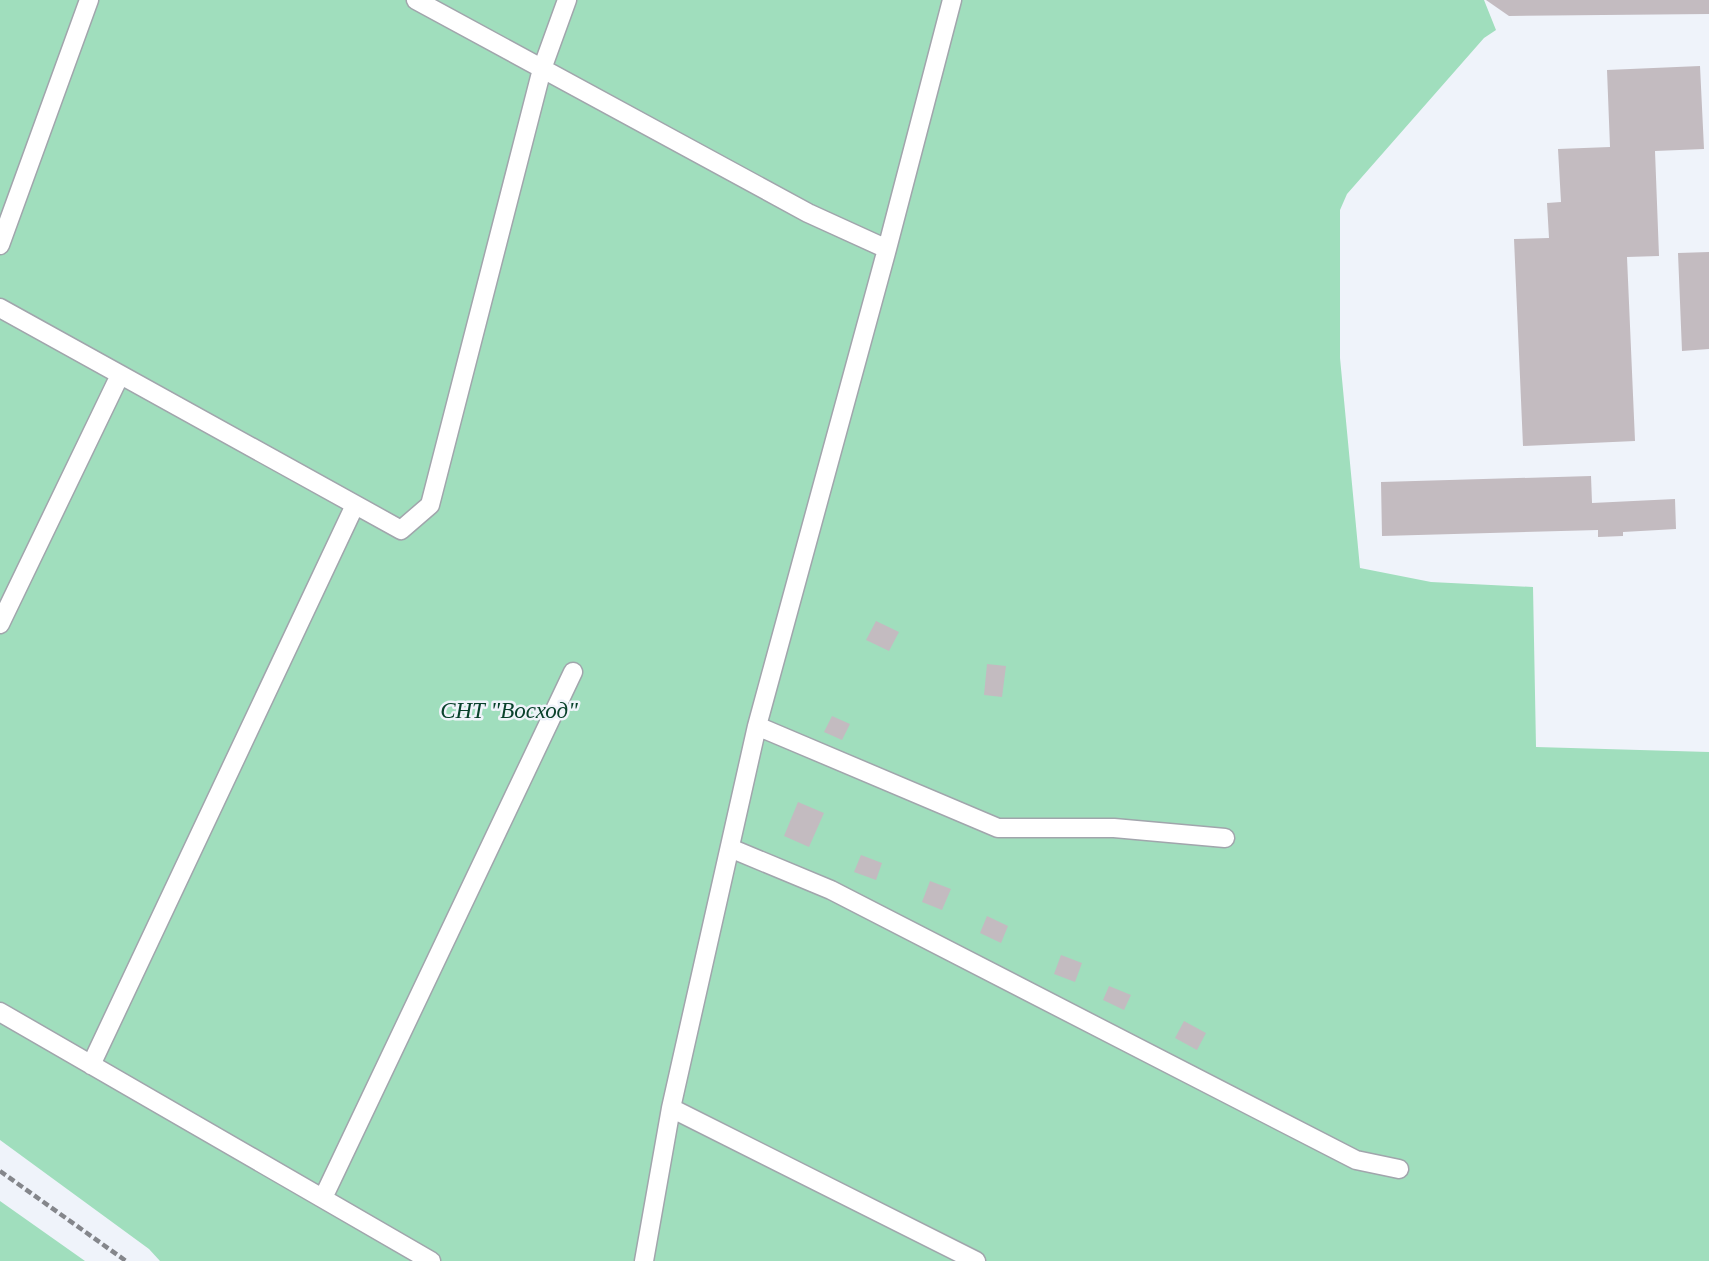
<svg xmlns="http://www.w3.org/2000/svg" width="1709" height="1261" viewBox="0 0 1709 1261" font-family="'Times New Roman',serif">
<style>
.green{fill:#a0debd}
.building{fill:#c3bbc0}
.lines{fill:none;stroke-linecap:round;stroke-linejoin:round}
.lane-casing{stroke:#a1a5ac;stroke-width:21}
.path{stroke:#84868b;stroke-width:4.5;stroke-dasharray:7 3.5;stroke-linecap:butt}
.lane{stroke:#fff;stroke-width:18}
.labels{text-anchor:middle;stroke-width:5;stroke-linejoin:round;paint-order:stroke}
.park-label{font-size:23px;font-style:italic;fill:#09412b;stroke:#eff3fa}
</style>
<rect width="100%" height="100%" fill="#eff3fa"/>
<path class="green" d="M 0,0 L 1484,0 L 1496,30 L 1484,38 L 1347,194 L 1340,210 L 1340,358 L 1360,568 L 1431,582 L 1533,587 L 1536,747 L 1709,752 L 1709,1261 L 160,1261 L 149,1249 L 0,1140 Z
M 0,1201 L 85,1261 L 0,1261 Z"/>
<path class="building" d="M 1486,0 L 1709,0 L 1709,14 L 1509,16 Z
M 1700,66 L 1704,149 L 1655,151 L 1659,256 L 1627,257 L 1635,441 L 1523,446 L 1514,239 L 1549,238 L 1547,203 L 1561,202 L 1558,149 L 1610,147 L 1607,70 Z
M 1709,252 L 1709,349 L 1682,351 L 1678,253 Z
M 1591,476 L 1592,503 L 1675,499 L 1676,529 L 1623,532 L 1623,536 L 1598,537 L 1598,530 L 1382,536 L 1381,482 Z
M 876,621 L 899,632 L 889,651 L 866,640 Z
M 987,664 L 1006,666 L 1002,697 L 984,695 Z
M 832,716 L 850,724 L 842,740 L 824,732 Z
M 798,802 L 824,813 L 809,847 L 784,836 Z
M 861,855 L 882,863 L 876,880 L 854,872 Z
M 930,881 L 951,889 L 942,910 L 922,902 Z
M 987,916 L 1008,926 L 1001,943 L 980,933 Z
M 1061,955 L 1082,963 L 1075,982 L 1054,974 Z
M 1109,986 L 1131,995 L 1124,1010 L 1103,1000 Z
M 1184,1021 L 1206,1033 L 1197,1050 L 1175,1038 Z"/>
<g class="lines">
<defs>
<path id="lane" d="M 416,0 L 808,213 L 887,249
M 0,245 L 89,0
M 0,308 L 401,530 L 430,505 L 542,69 L 567,0
M 0,624 L 120,375
M 757,726 L 998,828 L 1114,828 L 1225,838
M 730,848 L 831,890 L 1356,1160 L 1399,1169
M 0,1012 L 431,1261
M 91,1065 L 355,505
M 671,1108 L 976,1261
M 323,1198 L 573,672
M 644,1261 L 671,1108 L 757,726 L 887,249 L 952,0"/>
</defs>
<use href="#lane" class="lane-casing"/>
<path class="path" d="M 0,1171 L 126,1261"/>
<use href="#lane" class="lane"/>
</g>
<g class="labels">
<g class="park-label">
<text x="509" y="718">СНТ "Восход"</text>
</g>
</g>
</svg>
